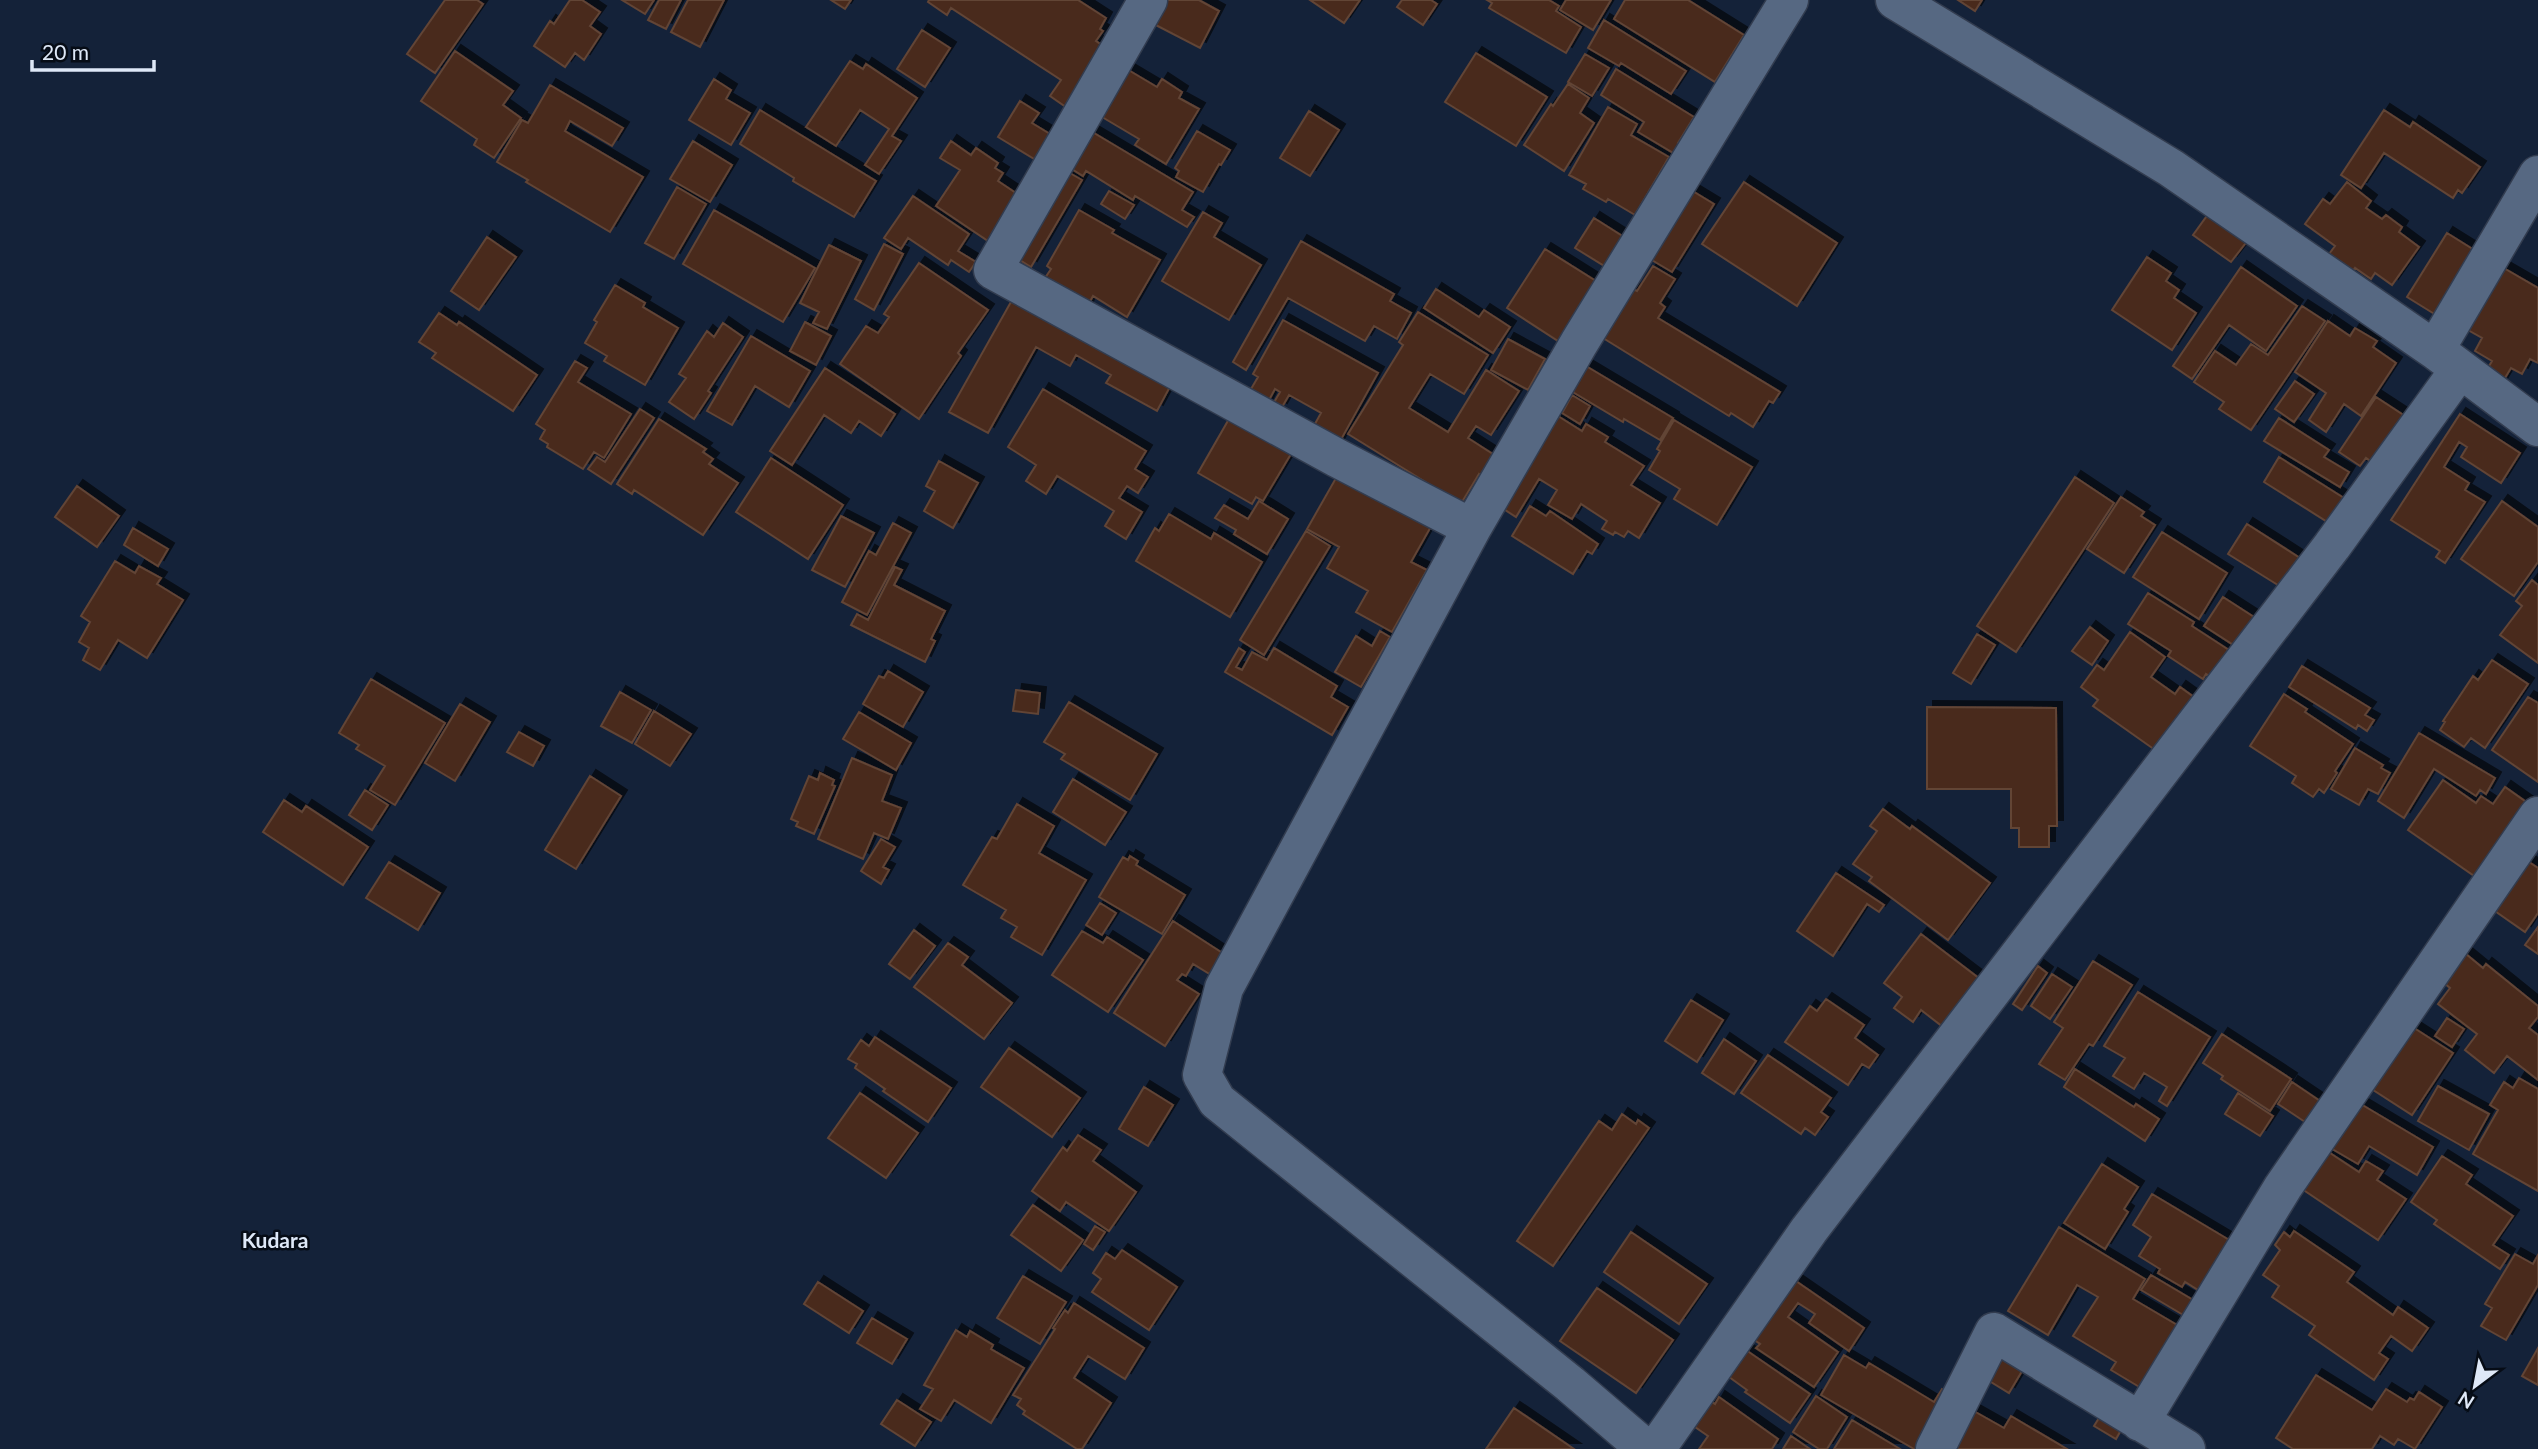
<svg xmlns="http://www.w3.org/2000/svg" width="2538" height="1449" viewBox="0 0 2538 1449" font-family="Lato,sans-serif">
<style>
.building{fill:#482c1f;stroke:#624436;stroke-width:2;filter:url(#shadow)}
.lines{fill:none;stroke-linecap:round;stroke-linejoin:round}
.street-casing{stroke:#323c4f;stroke-width:41}
.street{stroke:#566882;stroke-width:38}
.labels{text-anchor:middle;stroke-width:5;stroke-linejoin:round;paint-order:stroke}
.quarter-label{font-size:21px;font-weight:bold;fill:#dee8f7;stroke:#060c16}
</style>
<defs>
<filter id="shadow"><feDropShadow dx="6" dy="-6" stdDeviation="0" flood-color="#0009"/></filter>
</defs>
<rect width="100%" height="100%" fill="#142239"/>
<path class="building" d="M 445,0 L 477,0 L 483,4 L 435,73 L 407,54 Z
M 570,0 L 582,0 L 600,12 L 590,26 L 601,34 L 584,60 L 575,53 L 565,67 L 534,46 L 550,21 L 554,24 Z
M 622,0 L 654,0 L 645,14 Z
M 659,0 L 681,0 L 666,29 L 648,20 Z
M 688,0 L 724,0 L 700,47 L 671,32 Z
M 831,0 L 851,0 L 845,9 Z
M 929,0 L 1078,0 L 1106,18 L 1100,29 L 1103,31 L 1096,41 L 1112,52 L 1073,112 L 1050,96 L 1061,80 L 951,8 L 947,15 L 928,2 Z
M 1157,0 L 1199,0 L 1219,11 L 1200,48 L 1146,20 Z
M 1310,0 L 1360,0 L 1344,23 Z
M 1402,0 L 1431,0 L 1437,4 L 1423,25 L 1397,7 Z
M 1487,0 L 1549,0 L 1559,6 L 1556,11 L 1581,27 L 1566,53 L 1489,8 L 1492,3 Z
M 1566,0 L 1611,0 L 1593,30 L 1560,10 Z
M 1625,0 L 1688,0 L 1744,35 L 1715,82 L 1614,19 Z
M 1958,0 L 1982,0 L 1975,11 Z
M 1604,20 L 1686,71 L 1671,94 L 1621,63 L 1619,66 L 1588,48 Z
M 922,30 L 950,48 L 925,87 L 897,69 Z
M 455,51 L 513,91 L 503,105 L 521,118 L 494,158 L 474,145 L 477,139 L 421,101 Z
M 1476,53 L 1547,97 L 1516,146 L 1445,102 Z
M 1585,54 L 1609,68 L 1592,96 L 1568,82 Z
M 850,61 L 863,69 L 866,64 L 917,98 L 892,136 L 901,141 L 879,174 L 865,165 L 889,129 L 860,110 L 836,146 L 806,127 Z
M 1125,68 L 1157,87 L 1162,79 L 1182,92 L 1179,98 L 1199,109 L 1166,164 L 1135,145 L 1139,139 L 1097,114 Z
M 1616,69 L 1694,117 L 1678,143 L 1680,145 L 1675,154 L 1638,132 L 1644,122 L 1601,95 Z
M 714,79 L 731,90 L 726,99 L 750,113 L 731,145 L 689,120 Z
M 1568,84 L 1589,98 L 1580,113 L 1594,123 L 1564,171 L 1524,145 L 1551,104 L 1553,106 Z
M 550,85 L 623,128 L 612,146 L 570,121 L 565,131 L 643,177 L 610,232 L 526,182 L 528,180 L 497,162 L 522,120 L 528,123 Z
M 1020,101 L 1039,113 L 1032,123 L 1055,137 L 1039,162 L 998,137 Z
M 1608,107 L 1637,124 L 1631,135 L 1669,157 L 1635,215 L 1608,199 L 1606,202 L 1583,189 L 1586,184 L 1569,175 Z
M 760,110 L 876,181 L 854,217 L 793,181 L 794,178 L 740,144 Z
M 2384,110 L 2410,127 L 2413,122 L 2480,167 L 2462,193 L 2458,190 L 2453,198 L 2384,153 L 2361,188 L 2341,175 Z
M 1309,111 L 1339,130 L 1310,176 L 1280,158 Z
M 1084,127 L 1193,192 L 1182,210 L 1194,217 L 1187,227 L 1135,196 L 1133,200 L 1086,171 L 1083,176 L 1062,163 Z
M 1197,131 L 1230,150 L 1221,165 L 1219,164 L 1203,192 L 1176,177 L 1179,171 L 1175,168 Z
M 693,141 L 732,165 L 710,202 L 670,179 Z
M 951,141 L 971,155 L 976,148 L 998,163 L 995,168 L 1003,173 L 998,181 L 1022,197 L 991,243 L 936,206 L 960,170 L 940,158 Z
M 1061,168 L 1082,180 L 1031,267 L 1010,254 Z
M 1744,182 L 1837,243 L 1797,306 L 1702,244 Z
M 2347,182 L 2371,201 L 2366,208 L 2382,219 L 2386,215 L 2402,227 L 2399,232 L 2419,247 L 2392,285 L 2375,273 L 2371,279 L 2355,268 L 2350,275 L 2326,258 L 2335,246 L 2305,224 L 2323,199 L 2330,204 Z
M 677,187 L 706,204 L 674,259 L 645,243 Z
M 1691,190 L 1714,204 L 1672,272 L 1650,259 Z
M 1109,191 L 1134,205 L 1125,219 L 1101,204 Z
M 913,196 L 969,234 L 958,251 L 976,262 L 969,272 L 951,260 L 948,265 L 908,238 L 901,249 L 884,238 Z
M 714,210 L 815,268 L 783,322 L 683,264 Z
M 1079,210 L 1114,230 L 1112,233 L 1160,260 L 1127,317 L 1093,296 L 1087,307 L 1045,278 L 1051,269 L 1047,266 Z
M 1203,212 L 1222,223 L 1214,237 L 1261,265 L 1229,320 L 1162,281 Z
M 2209,213 L 2248,240 L 2231,262 L 2193,235 Z
M 1594,218 L 1624,237 L 1606,267 L 1575,248 Z
M 2447,233 L 2479,253 L 2436,315 L 2407,297 Z
M 487,237 L 516,257 L 479,310 L 451,291 Z
M 1301,241 L 1394,294 L 1390,301 L 1411,313 L 1397,339 L 1374,326 L 1365,341 L 1288,298 L 1246,370 L 1233,362 Z
M 884,244 L 903,254 L 874,310 L 855,299 Z
M 829,245 L 861,261 L 827,329 L 813,323 L 819,312 L 800,303 Z
M 1545,249 L 1596,281 L 1558,341 L 1507,308 Z
M 2147,257 L 2171,273 L 2166,281 L 2179,290 L 2174,298 L 2196,313 L 2172,350 L 2112,310 Z
M 919,263 L 988,310 L 958,353 L 961,356 L 919,419 L 840,364 L 866,326 L 878,333 L 889,317 L 884,314 Z
M 1653,266 L 1675,279 L 1660,303 L 1665,307 L 1658,318 L 1780,392 L 1773,403 L 1769,401 L 1753,427 L 1731,413 L 1729,416 L 1603,338 L 1633,289 L 1637,291 Z
M 2241,267 L 2297,306 L 2266,351 L 2229,325 L 2192,379 L 2173,366 Z
M 2502,267 L 2538,288 L 2538,363 L 2530,359 L 2522,374 L 2511,368 L 2502,383 L 2485,373 L 2492,361 L 2475,351 L 2482,338 L 2466,329 Z
M 615,285 L 645,303 L 643,307 L 678,328 L 645,385 L 604,361 L 607,356 L 585,343 L 597,322 L 594,320 Z
M 1436,289 L 1479,317 L 1484,310 L 1510,327 L 1493,353 L 1424,308 Z
M 1012,300 L 1172,383 L 1157,411 L 1106,383 L 1111,375 L 1076,355 L 1070,366 L 1036,347 L 988,433 L 949,412 Z
M 2302,306 L 2325,321 L 2251,430 L 2219,409 L 2224,402 L 2194,382 L 2215,351 L 2236,365 L 2251,344 L 2268,355 Z
M 1418,312 L 1488,355 L 1464,394 L 1430,374 L 1409,408 L 1448,432 L 1486,370 L 1519,391 L 1491,435 L 1476,426 L 1468,438 L 1496,456 L 1483,477 L 1479,474 L 1462,502 L 1450,495 L 1444,504 L 1422,490 L 1427,483 L 1348,434 L 1403,345 L 1399,342 Z
M 439,313 L 457,325 L 459,322 L 537,375 L 513,411 L 432,358 L 436,353 L 419,342 Z
M 1283,320 L 1378,373 L 1338,445 L 1311,431 L 1321,413 L 1289,395 L 1281,409 L 1273,404 L 1280,392 L 1275,389 L 1267,404 L 1248,394 L 1258,377 L 1253,374 Z
M 2328,321 L 2350,336 L 2355,328 L 2377,341 L 2373,347 L 2396,363 L 2361,416 L 2344,404 L 2326,432 L 2309,420 L 2326,393 L 2295,372 Z
M 805,322 L 831,336 L 816,365 L 790,351 Z
M 723,323 L 743,337 L 708,391 L 711,393 L 694,419 L 669,402 L 686,378 L 679,374 L 707,331 L 714,337 Z
M 751,336 L 810,371 L 789,407 L 755,386 L 732,425 L 707,411 Z
M 1508,339 L 1545,359 L 1528,390 L 1491,370 Z
M 575,361 L 587,368 L 578,382 L 631,414 L 604,458 L 594,452 L 583,469 L 547,447 L 548,444 L 540,439 L 545,430 L 536,424 Z
M 1586,366 L 1673,418 L 1660,440 L 1624,419 L 1623,422 L 1571,391 Z
M 825,368 L 895,414 L 881,436 L 859,421 L 851,433 L 824,415 L 792,465 L 770,451 Z
M 2295,381 L 2314,394 L 2294,422 L 2275,409 Z
M 1043,389 L 1146,451 L 1135,469 L 1148,477 L 1138,493 L 1127,486 L 1119,498 L 1142,512 L 1126,539 L 1105,526 L 1114,511 L 1057,476 L 1046,494 L 1026,481 L 1036,465 L 1008,447 Z
M 1572,395 L 1590,406 L 1580,424 L 1562,413 Z
M 2376,397 L 2405,416 L 2373,463 L 2366,458 L 2360,466 L 2339,452 Z
M 640,409 L 654,418 L 611,484 L 588,469 L 597,457 L 605,462 Z
M 1233,412 L 1291,454 L 1263,501 L 1256,497 L 1252,504 L 1198,473 Z
M 2460,414 L 2520,453 L 2501,483 L 2461,457 L 2467,447 L 2459,442 L 2444,467 L 2469,483 L 2465,490 L 2485,502 L 2445,563 L 2436,557 L 2440,551 L 2391,520 Z
M 1558,416 L 1582,431 L 1586,424 L 1608,437 L 1605,442 L 1644,466 L 1631,485 L 1660,503 L 1639,538 L 1628,531 L 1624,537 L 1615,532 L 1613,535 L 1602,529 L 1607,521 L 1581,504 L 1572,519 L 1548,505 L 1557,490 L 1539,479 L 1516,517 L 1502,508 Z
M 2279,418 L 2329,450 L 2324,457 L 2349,472 L 2340,487 L 2264,441 Z
M 659,419 L 706,449 L 703,452 L 713,459 L 709,464 L 738,483 L 703,535 L 634,490 L 632,494 L 617,484 Z
M 1674,420 L 1752,467 L 1717,525 L 1674,499 L 1680,489 L 1649,470 L 1660,451 L 1657,449 Z
M 2279,457 L 2344,498 L 2329,523 L 2264,482 Z
M 771,458 L 843,505 L 808,559 L 736,512 Z
M 939,461 L 978,483 L 953,528 L 924,511 L 935,491 L 926,486 Z
M 1340,471 L 1433,523 L 1411,562 L 1427,570 L 1392,632 L 1356,612 L 1368,591 L 1327,568 L 1339,547 L 1307,529 Z
M 2075,477 L 2114,503 L 2016,652 L 1977,626 Z
M 77,486 L 119,516 L 97,547 L 55,517 Z
M 2121,497 L 2144,512 L 2141,516 L 2155,525 L 2124,573 L 2087,549 Z
M 1259,501 L 1288,519 L 1267,554 L 1234,534 L 1236,530 L 1215,518 L 1224,505 L 1248,519 Z
M 2502,501 L 2538,527 L 2538,562 L 2514,596 L 2461,559 Z
M 1530,506 L 1546,516 L 1550,511 L 1598,544 L 1592,554 L 1587,551 L 1573,574 L 1512,536 Z
M 1169,514 L 1211,539 L 1214,533 L 1262,562 L 1230,617 L 1136,561 L 1155,528 L 1159,531 Z
M 841,516 L 874,533 L 845,587 L 812,570 Z
M 893,523 L 911,533 L 867,615 L 842,602 L 869,551 L 876,555 Z
M 2247,524 L 2300,558 L 2281,587 L 2228,554 Z
M 133,528 L 168,549 L 158,566 L 124,545 Z
M 1306,531 L 1330,546 L 1264,655 L 1240,640 Z
M 2162,532 L 2227,573 L 2199,619 L 2133,577 Z
M 115,561 L 135,573 L 139,566 L 161,578 L 157,584 L 183,600 L 147,658 L 118,640 L 100,670 L 83,660 L 89,648 L 79,642 L 90,622 L 81,616 Z
M 895,567 L 902,570 L 894,585 L 945,611 L 931,639 L 935,641 L 925,662 L 851,625 L 857,614 L 868,620 Z
M 2532,580 L 2538,585 L 2538,663 L 2500,635 L 2522,606 L 2516,601 Z
M 2148,593 L 2194,622 L 2192,626 L 2232,652 L 2214,679 L 2206,674 L 2203,679 L 2168,656 L 2171,651 L 2128,624 Z
M 2223,597 L 2254,617 L 2235,646 L 2204,626 Z
M 2090,627 L 2108,641 L 2092,665 L 2072,651 Z
M 1380,631 L 1390,637 L 1361,687 L 1335,672 L 1356,636 L 1372,646 Z
M 2130,632 L 2165,657 L 2151,677 L 2175,694 L 2180,687 L 2198,700 L 2155,750 L 2093,706 L 2098,700 L 2081,687 L 2097,665 L 2104,670 Z
M 1977,634 L 1995,645 L 1971,684 L 1953,673 Z
M 1239,648 L 1245,652 L 1236,667 L 1242,670 L 1252,652 L 1267,660 L 1274,648 L 1337,686 L 1331,697 L 1348,707 L 1332,735 L 1225,672 Z
M 2492,660 L 2528,684 L 2485,748 L 2471,738 L 2464,747 L 2440,730 L 2445,722 L 2443,721 L 2473,676 L 2478,680 Z
M 2302,666 L 2370,708 L 2365,715 L 2374,720 L 2367,731 L 2358,725 L 2356,729 L 2289,687 Z
M 888,671 L 923,692 L 903,727 L 863,704 L 879,676 L 884,678 Z
M 371,679 L 445,723 L 395,805 L 370,790 L 385,766 L 356,749 L 359,745 L 339,733 Z
M 1016,690 L 1040,693 L 1038,714 L 1013,711 Z
M 620,692 L 651,710 L 632,743 L 601,726 Z
M 2284,694 L 2307,709 L 2305,712 L 2353,744 L 2335,771 L 2337,773 L 2324,793 L 2319,789 L 2313,797 L 2292,783 L 2296,776 L 2250,746 Z
M 2528,697 L 2538,703 L 2538,782 L 2492,750 Z
M 1069,702 L 1157,754 L 1130,800 L 1061,759 L 1065,754 L 1044,742 Z
M 460,704 L 490,722 L 455,781 L 425,763 Z
M 1927,707 L 2056,708 L 2057,826 L 2049,826 L 2049,847 L 2019,847 L 2019,828 L 2011,828 L 2011,789 L 1927,789 Z
M 654,711 L 691,734 L 670,766 L 635,744 Z
M 859,712 L 911,743 L 896,770 L 843,739 Z
M 519,732 L 544,746 L 533,766 L 507,752 Z
M 2419,733 L 2495,778 L 2486,794 L 2480,790 L 2476,796 L 2434,769 L 2404,818 L 2378,801 Z
M 2355,748 L 2383,765 L 2381,768 L 2390,773 L 2378,794 L 2368,789 L 2359,805 L 2331,789 Z
M 852,758 L 892,775 L 882,801 L 901,808 L 888,839 L 874,833 L 863,859 L 818,839 Z
M 820,773 L 834,780 L 832,785 L 835,786 L 814,834 L 796,826 L 798,822 L 791,819 L 809,776 L 818,780 Z
M 590,776 L 621,796 L 576,869 L 545,850 Z
M 1073,779 L 1126,812 L 1105,845 L 1053,812 Z
M 2443,780 L 2476,803 L 2481,796 L 2493,804 L 2505,787 L 2532,806 L 2480,880 L 2408,830 Z
M 365,790 L 388,805 L 372,830 L 349,815 Z
M 284,800 L 302,812 L 306,806 L 368,847 L 343,885 L 263,832 Z
M 1017,804 L 1054,826 L 1039,853 L 1086,880 L 1042,955 L 1011,937 L 1017,927 L 1001,918 L 1006,910 L 963,885 L 992,837 L 997,839 Z
M 1883,809 L 1910,829 L 1912,826 L 1990,883 L 1948,940 L 1869,881 L 1872,877 L 1853,864 L 1877,831 L 1870,826 Z
M 881,839 L 895,847 L 883,867 L 889,870 L 881,884 L 861,871 Z
M 1130,856 L 1138,861 L 1136,865 L 1185,895 L 1162,934 L 1099,897 L 1123,857 L 1128,860 Z
M 2526,860 L 2538,868 L 2538,913 L 2525,932 L 2492,909 Z
M 389,862 L 440,893 L 418,930 L 366,898 Z
M 1836,873 L 1884,905 L 1879,912 L 1867,904 L 1833,956 L 1797,931 Z
M 1100,903 L 1116,913 L 1102,935 L 1086,925 Z
M 1173,921 L 1224,954 L 1211,975 L 1193,964 L 1186,976 L 1182,974 L 1177,980 L 1199,994 L 1165,1046 L 1114,1013 Z
M 2538,927 L 2538,954 L 2525,945 Z
M 914,930 L 935,946 L 910,979 L 889,964 Z
M 1082,931 L 1103,943 L 1107,937 L 1143,960 L 1108,1012 L 1052,975 Z
M 1921,934 L 1980,979 L 1943,1027 L 1921,1010 L 1913,1022 L 1894,1008 L 1902,997 L 1884,983 Z
M 948,943 L 968,957 L 962,965 L 1012,1003 L 984,1039 L 914,987 Z
M 2466,954 L 2483,968 L 2486,964 L 2538,1006 L 2538,1017 L 2529,1028 L 2538,1035 L 2538,1080 L 2507,1056 L 2494,1073 L 2465,1050 L 2477,1034 L 2438,1004 L 2450,988 L 2444,983 Z
M 2093,961 L 2132,985 L 2093,1046 L 2089,1044 L 2065,1080 L 2039,1064 L 2063,1028 L 2054,1022 Z
M 2038,966 L 2047,973 L 2022,1010 L 2013,1004 Z
M 2052,974 L 2072,987 L 2050,1019 L 2031,1006 Z
M 2138,992 L 2210,1037 L 2167,1106 L 2159,1101 L 2167,1087 L 2144,1073 L 2134,1089 L 2113,1076 L 2125,1058 L 2104,1046 Z
M 1826,999 L 1864,1025 L 1855,1038 L 1878,1055 L 1869,1068 L 1862,1064 L 1848,1085 L 1785,1042 L 1810,1006 L 1817,1011 Z
M 1691,1000 L 1723,1020 L 1697,1062 L 1665,1041 Z
M 2447,1018 L 2464,1029 L 2452,1047 L 2435,1036 Z
M 2411,1026 L 2453,1053 L 2412,1115 L 2370,1088 Z
M 2222,1034 L 2291,1079 L 2270,1111 L 2221,1079 L 2223,1076 L 2203,1063 Z
M 875,1037 L 951,1088 L 928,1122 L 883,1091 L 885,1089 L 855,1068 L 857,1064 L 848,1059 L 861,1040 L 869,1046 Z
M 1724,1039 L 1756,1061 L 1734,1094 L 1702,1073 Z
M 1009,1048 L 1080,1098 L 1052,1137 L 981,1087 Z
M 1768,1055 L 1831,1098 L 1821,1112 L 1828,1117 L 1815,1135 L 1805,1128 L 1801,1134 L 1741,1093 Z
M 2075,1069 L 2134,1107 L 2136,1104 L 2159,1119 L 2145,1141 L 2064,1087 Z
M 2519,1078 L 2538,1089 L 2538,1191 L 2473,1154 L 2498,1110 L 2490,1105 L 2504,1082 L 2513,1088 Z
M 2292,1082 L 2326,1105 L 2311,1126 L 2278,1104 Z
M 2438,1086 L 2489,1114 L 2469,1150 L 2418,1121 Z
M 1144,1087 L 1173,1105 L 1148,1146 L 1119,1129 Z
M 860,1093 L 918,1133 L 886,1178 L 828,1138 Z
M 2238,1093 L 2273,1116 L 2260,1136 L 2225,1114 Z
M 2354,1100 L 2433,1147 L 2417,1175 L 2369,1146 L 2358,1164 L 2327,1146 Z
M 1622,1114 L 1636,1124 L 1638,1120 L 1649,1128 L 1553,1266 L 1517,1241 L 1599,1121 L 1612,1130 Z
M 1078,1135 L 1101,1150 L 1093,1161 L 1136,1192 L 1109,1231 L 1066,1202 L 1060,1211 L 1032,1191 L 1063,1147 L 1067,1151 Z
M 2324,1149 L 2359,1172 L 2366,1161 L 2383,1171 L 2377,1180 L 2406,1199 L 2378,1240 L 2299,1187 Z
M 2442,1156 L 2472,1175 L 2466,1184 L 2513,1216 L 2493,1245 L 2509,1255 L 2500,1269 L 2434,1224 L 2437,1220 L 2411,1202 Z
M 2102,1164 L 2138,1187 L 2124,1209 L 2128,1212 L 2105,1249 L 2064,1223 Z
M 2152,1194 L 2236,1244 L 2206,1295 L 2185,1282 L 2182,1287 L 2158,1273 L 2160,1269 L 2139,1256 L 2151,1237 L 2133,1225 Z
M 1033,1205 L 1083,1240 L 1061,1271 L 1011,1235 Z
M 1095,1226 L 1105,1232 L 1093,1250 L 1084,1244 Z
M 2059,1227 L 2145,1279 L 2133,1299 L 2184,1329 L 2146,1391 L 2111,1370 L 2116,1362 L 2073,1336 L 2098,1297 L 2077,1285 L 2048,1335 L 2008,1311 Z
M 2294,1231 L 2354,1272 L 2347,1282 L 2393,1315 L 2398,1307 L 2428,1328 L 2412,1351 L 2391,1336 L 2379,1353 L 2388,1359 L 2374,1380 L 2309,1335 L 2315,1326 L 2272,1297 L 2279,1286 L 2263,1275 L 2280,1250 L 2275,1245 L 2284,1232 L 2290,1237 Z
M 1631,1232 L 1707,1284 L 1679,1324 L 1604,1272 Z
M 1122,1250 L 1177,1287 L 1149,1330 L 1092,1292 L 1101,1279 L 1093,1273 L 1106,1253 L 1115,1259 Z
M 2515,1254 L 2533,1264 L 2538,1255 L 2538,1285 L 2506,1340 L 2481,1326 L 2492,1308 L 2485,1304 Z
M 2151,1275 L 2200,1304 L 2190,1319 L 2141,1290 Z
M 1023,1276 L 1066,1302 L 1040,1344 L 997,1318 Z
M 1793,1279 L 1864,1328 L 1849,1351 L 1809,1323 L 1815,1314 L 1798,1303 L 1788,1317 L 1838,1352 L 1814,1387 L 1756,1348 L 1760,1344 L 1753,1339 Z
M 818,1282 L 863,1311 L 849,1333 L 804,1304 Z
M 1597,1288 L 1673,1340 L 1636,1393 L 1560,1341 Z
M 1074,1303 L 1144,1348 L 1125,1379 L 1088,1356 L 1074,1378 L 1111,1403 L 1082,1449 L 1077,1449 L 1023,1414 L 1025,1411 L 1017,1405 L 1021,1399 L 1013,1395 L 1055,1329 L 1053,1328 L 1065,1310 L 1068,1313 Z
M 872,1318 L 907,1339 L 892,1364 L 857,1343 Z
M 956,1330 L 967,1337 L 970,1331 L 993,1345 L 991,1349 L 1024,1368 L 991,1423 L 954,1400 L 941,1421 L 920,1409 L 933,1389 L 924,1385 Z
M 1743,1348 L 1810,1394 L 1790,1423 L 1745,1392 L 1747,1390 L 1725,1374 Z
M 2538,1348 L 2538,1385 L 2522,1376 Z
M 2002,1352 L 2025,1366 L 2009,1393 L 1986,1379 Z
M 1844,1355 L 1866,1368 L 1869,1363 L 1934,1402 L 1942,1389 L 1952,1395 L 1921,1449 L 1914,1449 L 1821,1395 Z
M 2316,1375 L 2372,1410 L 2386,1389 L 2407,1402 L 2410,1398 L 2414,1400 L 2419,1392 L 2442,1407 L 2415,1449 L 2398,1439 L 2394,1445 L 2380,1436 L 2372,1449 L 2293,1449 L 2276,1438 Z
M 1816,1396 L 1847,1417 L 1827,1449 L 1819,1449 L 1793,1432 Z
M 1719,1397 L 1778,1439 L 1772,1449 L 1699,1449 L 1708,1436 L 1692,1425 L 1709,1400 L 1715,1404 Z
M 897,1400 L 931,1422 L 915,1446 L 881,1424 Z
M 1514,1408 L 1574,1449 L 1486,1449 Z
M 1972,1410 L 2004,1428 L 2011,1416 L 2067,1449 L 1949,1449 Z
M 2104,1410 L 2125,1423 L 2116,1439 L 2094,1426 Z
M 1852,1420 L 1900,1449 L 1834,1449 Z
M 1791,1436 L 1810,1449 L 1783,1449 Z"/>
<g class="lines">
<defs>
<path id="street" d="M 1148,0 L 993,270 L 1337,458 L 1472,528
M 1895,0 L 2171,168 L 2435,350 L 2538,427
M 2435,350 L 2538,175
M 2140,1422 L 2283,1187 L 2538,816
M 1646,1449 L 1570,1384 L 1217,1101 L 1202,1075 L 1224,988 L 1472,528 L 1579,343 L 1789,0
M 1656,1449 L 1809,1230 L 2332,546 L 2460,369
M 1935,1449 L 1994,1332 L 2186,1449"/>
</defs>
<use href="#street" class="street-casing"/>
<use href="#street" class="street"/>
</g>
<g class="labels">
<g class="quarter-label">
<text x="275" y="1248">Kudara</text>
</g>
</g>
<g transform="translate(2475 1386) rotate(212)" stroke="#060c16" stroke-width="5" paint-order="stroke">
<path d="M0-5L12 26L0 18L-12 26Z" fill="#dee8f7"/>
<text y="-10" font-size="19" font-weight="bold" text-anchor="middle" fill="#dee8f7">N</text>
</g>
<path d="M32 60v10h122v-10" fill="none" stroke="#dee8f7" stroke-width="3.5"/>
<text x="42" y="60" font-size="21" fill="#dee8f7" stroke="#060c16" stroke-width="5" paint-order="stroke">20 m</text>
</svg>
